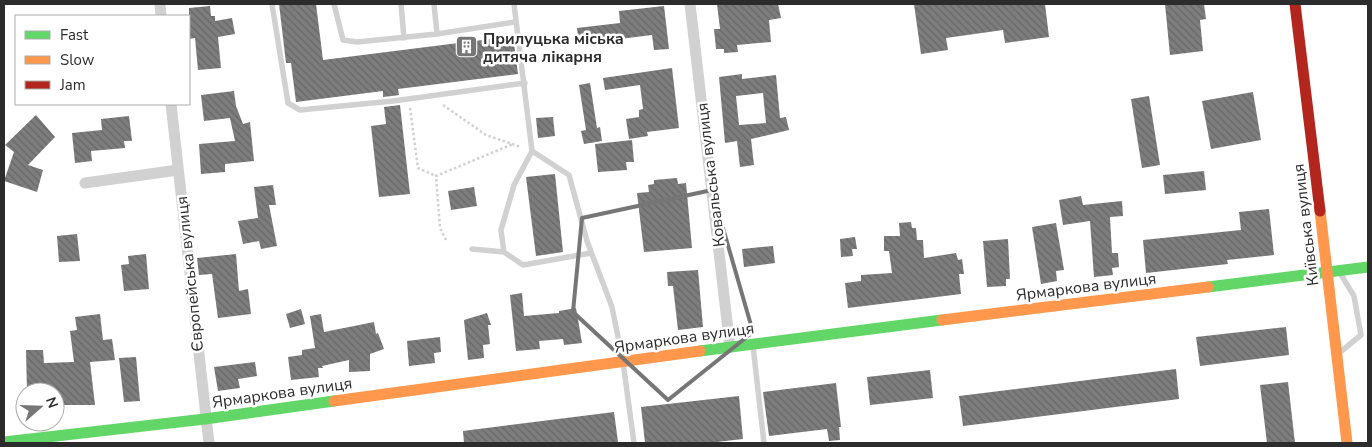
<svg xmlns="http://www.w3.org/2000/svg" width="1372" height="447" viewBox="0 0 1372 447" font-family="'Nunito Sans',sans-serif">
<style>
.building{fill:url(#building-back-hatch);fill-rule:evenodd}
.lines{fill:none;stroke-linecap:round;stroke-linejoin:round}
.path{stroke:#d1d1d1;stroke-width:2.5;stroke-dasharray:2.5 2.5;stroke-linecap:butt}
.lane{stroke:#d1d1d1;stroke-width:5.5}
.street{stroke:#d1d1d1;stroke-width:11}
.fast{stroke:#63d668;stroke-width:11}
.slow{stroke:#ff974d;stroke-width:11}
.jam{stroke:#b3261e;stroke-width:11}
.marked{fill:none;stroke:#767676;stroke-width:4;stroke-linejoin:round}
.labels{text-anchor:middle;stroke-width:5;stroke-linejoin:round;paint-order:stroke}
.poi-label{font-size:16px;font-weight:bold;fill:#2c2c2c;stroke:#fff;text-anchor:start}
.street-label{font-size:16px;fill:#2c2c2c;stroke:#fff}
</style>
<defs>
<pattern id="building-back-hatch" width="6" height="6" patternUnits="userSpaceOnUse" patternTransform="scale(1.25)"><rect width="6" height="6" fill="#7d7d7d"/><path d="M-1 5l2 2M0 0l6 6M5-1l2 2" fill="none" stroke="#676767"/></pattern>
</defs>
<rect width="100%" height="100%" fill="#fff"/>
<path class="building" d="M 279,4 L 316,4 L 323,60 L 513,36 L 518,74 L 398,89 L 399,95 L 392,96 L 383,97 L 383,91 L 296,102 L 291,63 L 286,63 Z
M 717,4 L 778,4 L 781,18 L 769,20 L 771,42 L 737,45 L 738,52 L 724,53 L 724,49 L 716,49 L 714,29 L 720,29 Z
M 914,4 L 1045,4 L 1049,37 L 1005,43 L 1003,30 L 946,38 L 948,50 L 921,54 Z
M 1165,4 L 1204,4 L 1206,19 L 1200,20 L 1203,51 L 1170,55 Z
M 210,6 L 211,16 L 215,16 L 215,21 L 232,18 L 235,34 L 218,37 L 221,68 L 198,70 L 195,38 L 189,39 L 189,8 Z
M 664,6 L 669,49 L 654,50 L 652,35 L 579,44 L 577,28 L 620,23 L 619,11 Z
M 672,68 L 679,128 L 647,132 L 648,136 L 629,139 L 626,119 L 639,117 L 639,110 L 643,109 L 640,85 L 605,90 L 603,78 Z
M 742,74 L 742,79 L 776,75 L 780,118 L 786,117 L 789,130 L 751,139 L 754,165 L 740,167 L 737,141 L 725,143 L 719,77 ZM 763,93 L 766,123 L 739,125 L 736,96 Z
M 590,83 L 597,128 L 600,127 L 602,141 L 584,144 L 581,131 L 586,130 L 579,85 Z
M 234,91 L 236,106 L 243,124 L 250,122 L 254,161 L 225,164 L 225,172 L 201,174 L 199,144 L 235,141 L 230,118 L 204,121 L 201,95 Z
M 1253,92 L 1261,140 L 1211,149 L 1202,101 Z
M 1149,96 L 1160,165 L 1142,168 L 1131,99 Z
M 400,105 L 410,194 L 379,197 L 371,126 L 386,124 L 384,107 Z
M 36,115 L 55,137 L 28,165 L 43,170 L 37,192 L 4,181 L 14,152 L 5,145 Z
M 129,116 L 132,141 L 124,141 L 125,148 L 91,151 L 92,161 L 75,163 L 72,133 L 102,130 L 101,119 Z
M 553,117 L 555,136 L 538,138 L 536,118 Z
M 632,140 L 634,162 L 626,162 L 627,170 L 598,172 L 595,144 Z
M 1204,171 L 1206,190 L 1165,194 L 1163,175 Z
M 555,174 L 563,252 L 536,256 L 526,177 Z
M 677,178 L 678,184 L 686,183 L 692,248 L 644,252 L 637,193 L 649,192 L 648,185 L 654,184 L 654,180 Z
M 273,185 L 276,205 L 269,205 L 277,246 L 261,249 L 259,241 L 243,244 L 238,221 L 258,218 L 254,187 Z
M 474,187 L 477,206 L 451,210 L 448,191 Z
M 1081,196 L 1083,205 L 1122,201 L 1123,216 L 1110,217 L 1112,253 L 1118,253 L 1119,267 L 1112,268 L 1113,275 L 1094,277 L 1090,221 L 1063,225 L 1059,200 Z
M 1269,209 L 1274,255 L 1227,260 L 1228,264 L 1146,273 L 1143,240 L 1241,230 L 1239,212 Z
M 911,222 L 912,228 L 916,228 L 917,240 L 923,240 L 924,258 L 956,253 L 958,260 L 962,259 L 964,274 L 959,274 L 961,294 L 848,308 L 845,283 L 861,281 L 861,275 L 892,273 L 889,251 L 884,251 L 884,236 L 900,236 L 899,223 Z
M 1056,223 L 1064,270 L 1056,271 L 1057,281 L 1041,284 L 1032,227 Z
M 77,234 L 80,261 L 59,262 L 57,236 Z
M 855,237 L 857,249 L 852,249 L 853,256 L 841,257 L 840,239 Z
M 1008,239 L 1010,279 L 1006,279 L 1006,286 L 987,287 L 983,241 Z
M 773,246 L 775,263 L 744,267 L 742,249 Z
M 146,254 L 149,289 L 124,291 L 121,265 L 129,264 L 128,256 Z
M 236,254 L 239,291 L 248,289 L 251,314 L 218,318 L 212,274 L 199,275 L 197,258 Z
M 698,270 L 703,327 L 678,330 L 673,286 L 668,286 L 667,272 Z
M 522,293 L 524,316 L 559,313 L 559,311 L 576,308 L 582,343 L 564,345 L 563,339 L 539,341 L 540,349 L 516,351 L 510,295 Z
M 301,309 L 305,324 L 290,328 L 286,314 Z
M 487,313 L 491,325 L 488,325 L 490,344 L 483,345 L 484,358 L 468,360 L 464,320 Z
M 100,314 L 103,340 L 112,339 L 115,360 L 90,362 L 95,405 L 55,405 L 55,392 L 27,392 L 26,350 L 43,350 L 44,363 L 74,362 L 70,331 L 77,330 L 75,317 Z
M 321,314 L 324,332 L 374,322 L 376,334 L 378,333 L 384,349 L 370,354 L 370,371 L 349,372 L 349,360 L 322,366 L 323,368 L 318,368 L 319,377 L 291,380 L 288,357 L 302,355 L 302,350 L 315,348 L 310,316 Z
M 1286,327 L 1289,355 L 1200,366 L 1196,337 Z
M 440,337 L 441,352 L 434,353 L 435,363 L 409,366 L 407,341 Z
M 136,357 L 140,401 L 124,402 L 119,358 Z
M 255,362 L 257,376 L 238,379 L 240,388 L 218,391 L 214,367 Z
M 1176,369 L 1179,399 L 963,426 L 959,396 Z
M 930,370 L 933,398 L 870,405 L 867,377 Z
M 1288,382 L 1295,443 L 1267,443 L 1260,385 Z
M 836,383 L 841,427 L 839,427 L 840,440 L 829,441 L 827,429 L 769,436 L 763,392 Z
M 739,396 L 743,439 L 708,443 L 645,443 L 641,407 Z
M 614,412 L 618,442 L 464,443 L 463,431 Z"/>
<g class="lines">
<path class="path" d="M 443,105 L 486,135 L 521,147
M 410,108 L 418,168 L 436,176
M 446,240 L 440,228 L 436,176 L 513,144"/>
<path class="lane" d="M 272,4 L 288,103 L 300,110 L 393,101 L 525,83
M 334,4 L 343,40 L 357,42 L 437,34 L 515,22
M 401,4 L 404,38
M 434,4 L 437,34
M 514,4 L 532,151 L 569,175 L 587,241 L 612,307 L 623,362 L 634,443
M 532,151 L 514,185 L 501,230 L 504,252 L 523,265 L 591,253
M 472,249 L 504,252
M 753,346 L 764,443
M 1339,353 L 1361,335 L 1354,296 L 1340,273"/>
<path class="street" d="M 160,4 L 161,16
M 690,4 L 730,347
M 171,104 L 209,443
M 85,183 L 178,170"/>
<path class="fast" d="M 1208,287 L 1368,267
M 700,351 L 942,320
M 4,442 L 205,419 L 334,401"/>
<path class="slow" d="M 1320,211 L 1347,443
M 942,320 L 1208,287
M 334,401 L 700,351"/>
<path class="jam" d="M 1295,4 L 1320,211"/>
</g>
<path class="marked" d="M 712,190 L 753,332 L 668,400 L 573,312 L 582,218 Z"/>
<defs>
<symbol id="building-square" viewBox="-11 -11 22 22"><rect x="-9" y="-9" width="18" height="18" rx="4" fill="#767676" stroke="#fff"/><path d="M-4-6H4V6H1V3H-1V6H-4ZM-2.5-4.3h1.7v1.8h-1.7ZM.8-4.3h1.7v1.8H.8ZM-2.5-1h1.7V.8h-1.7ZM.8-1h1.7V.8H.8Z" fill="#fff"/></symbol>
</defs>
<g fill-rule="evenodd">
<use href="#building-square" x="454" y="34" width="25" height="25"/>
</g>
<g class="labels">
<g class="poi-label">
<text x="483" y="44">Прилуцька міська<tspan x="483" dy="18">дитяча лікарня</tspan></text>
</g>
<g class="street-label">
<text transform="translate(710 175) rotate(-97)" y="6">Ковальська вулиця</text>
<text transform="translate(1305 225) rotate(-97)" y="6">Київська вулиця</text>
<text transform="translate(189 274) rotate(-96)" y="6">Європейська вулиця</text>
<text transform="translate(1086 286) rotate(-7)" y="6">Ярмаркова вулиця</text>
<text transform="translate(684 337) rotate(-8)" y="6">Ярмаркова вулиця</text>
<text transform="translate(282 392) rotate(-8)" y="6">Ярмаркова вулиця</text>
</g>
</g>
<rect width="1372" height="447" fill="none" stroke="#2c2c2c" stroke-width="10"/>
<rect x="15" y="15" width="175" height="90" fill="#ffffff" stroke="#ababab"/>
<rect x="25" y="31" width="25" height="8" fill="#63d668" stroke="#ababab"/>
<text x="60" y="40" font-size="15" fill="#2c2c2c">Fast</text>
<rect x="25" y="56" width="25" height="8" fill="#ff974d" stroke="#ababab"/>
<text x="60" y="65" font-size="15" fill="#2c2c2c">Slow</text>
<rect x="25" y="81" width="25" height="8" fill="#b3261e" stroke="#ababab"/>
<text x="60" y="90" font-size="15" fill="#2c2c2c">Jam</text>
<g transform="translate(40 407) rotate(70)"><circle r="24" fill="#ffffff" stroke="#ababab"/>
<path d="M0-4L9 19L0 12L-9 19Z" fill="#767676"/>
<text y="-8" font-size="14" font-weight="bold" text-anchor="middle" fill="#2c2c2c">N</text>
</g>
</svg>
